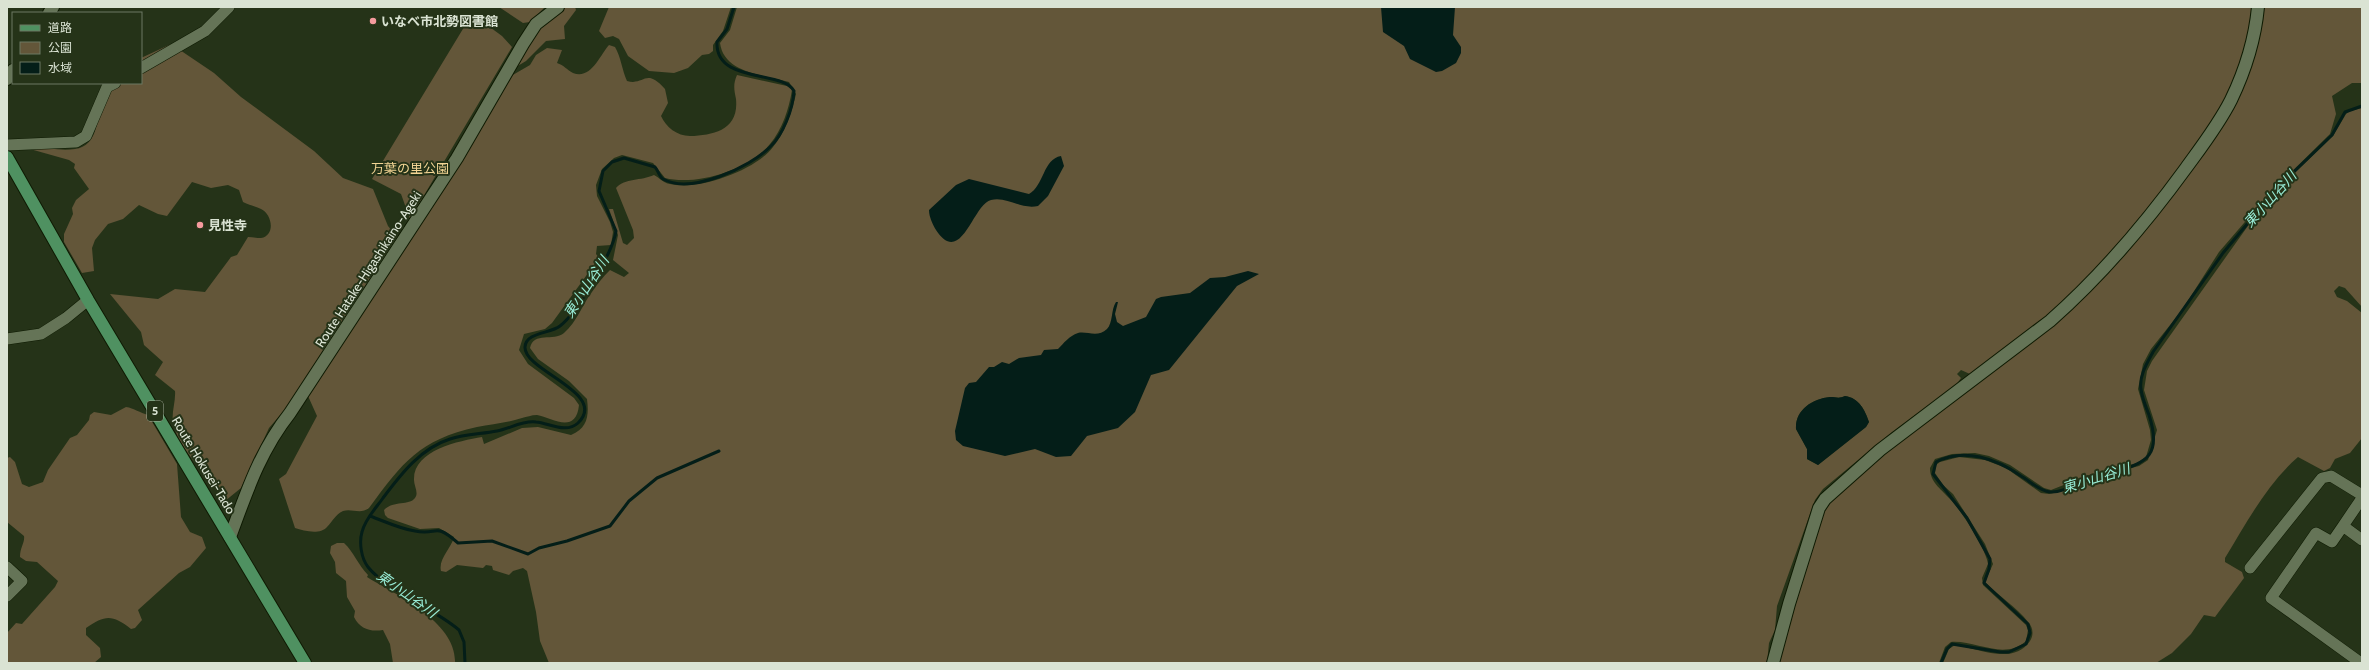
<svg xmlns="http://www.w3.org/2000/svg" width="2369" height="670" viewBox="0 0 2369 670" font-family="Cabin,'Noto Sans JP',sans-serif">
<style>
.green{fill:#635639;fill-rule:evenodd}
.water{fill:#041e18}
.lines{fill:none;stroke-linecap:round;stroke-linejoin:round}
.stream{stroke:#041e18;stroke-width:3}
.minor-casing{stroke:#0e1a02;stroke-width:12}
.tertiary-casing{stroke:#0e1a02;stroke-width:14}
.secondary-casing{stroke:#0e1a02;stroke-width:14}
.primary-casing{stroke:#0e1a02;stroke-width:14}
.minor{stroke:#657457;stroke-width:11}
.tertiary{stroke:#657457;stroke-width:12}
.secondary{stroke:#657457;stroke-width:12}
.primary{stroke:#4f9161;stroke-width:12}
.poi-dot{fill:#f59b9e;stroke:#253318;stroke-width:1.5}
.labels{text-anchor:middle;stroke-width:4;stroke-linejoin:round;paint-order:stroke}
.shield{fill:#253318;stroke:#a4ae9b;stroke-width:1}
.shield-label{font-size:12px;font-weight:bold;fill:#dae3d3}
.poi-label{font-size:13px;font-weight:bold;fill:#dae3d3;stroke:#253318;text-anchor:start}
.park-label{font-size:13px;fill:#f2d494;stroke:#253318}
.street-label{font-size:13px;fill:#dae3d3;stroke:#253318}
.water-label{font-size:14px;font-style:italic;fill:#98ecd6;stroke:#253318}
</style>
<rect width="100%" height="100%" fill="#253318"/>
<path class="green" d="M 499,7 L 545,7 L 530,22 L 523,23 Z
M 563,7 L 575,7 L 576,10 L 564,26 L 565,39 L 546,41 L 526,61 L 516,67 L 539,30 Z
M 609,7 L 731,7 L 723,31 L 713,45 L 713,51 L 709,54 L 702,55 L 688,68 L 674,73 L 649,71 L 628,56 L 619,39 L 613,36 L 605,38 L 599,31 Z
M 737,7 L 2253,7 L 2246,46 L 2227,98 L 2182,167 L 2090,277 L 2053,311 L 1970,374 L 1961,370 L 1957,374 L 1961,378 L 1956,385 L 1892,432 L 1823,489 L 1815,500 L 1777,606 L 1775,630 L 1769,643 L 1767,663 L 549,663 L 540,641 L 536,612 L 527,571 L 523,568 L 513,571 L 509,575 L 493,570 L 492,566 L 486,565 L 483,568 L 457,565 L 446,572 L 441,571 C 438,559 451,549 454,537 L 439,528 L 420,529 L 388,518 L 385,515 L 384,510 C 394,500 409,506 415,498 C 419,493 414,486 414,480 C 413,450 459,441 482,437 L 484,444 L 522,428 L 538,427 L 571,435 C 588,428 589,415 587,399 L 569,381 L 538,359 L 530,348 C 534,331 553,342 564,333 C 577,322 582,305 592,292 C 597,284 603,277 610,270 L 624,277 L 629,273 L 613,260 L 618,235 L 609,209 L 613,209 L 623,243 L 627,245 L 634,238 L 633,230 L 616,188 C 625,178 641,181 654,175 C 660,178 663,183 670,184 C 698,191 756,170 773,147 C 785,132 792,112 796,94 L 789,82 C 766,75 724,74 720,43 L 730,30 ZM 1845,396 C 1859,398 1865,410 1869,422 L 1866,427 L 1818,465 L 1807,459 L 1807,449 L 1796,429 C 1795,410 1812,399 1830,397 C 1836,397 1839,399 1845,396 Z
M 2262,7 L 2362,7 L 2362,83 L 2352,83 L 2332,96 L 2336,114 L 2330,134 L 2269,194 L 2219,252 L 2182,310 L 2151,349 L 2143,364 L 2138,389 L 2150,430 L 2151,440 L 2146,457 L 2137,463 L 2089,475 L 2051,490 L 2044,488 L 2010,465 L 1989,456 L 1975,453 L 1952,454 L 1935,459 L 1930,468 C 1930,482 1940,488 1949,498 C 1960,508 1987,551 1988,564 L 1982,578 L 1983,585 L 2026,625 L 2028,630 L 2026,641 C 2004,661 1976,640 1951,642 L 1945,647 L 1939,663 L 1779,663 L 1819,522 L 1827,503 L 1889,448 L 2084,298 L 2136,237 L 2221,128 Z
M 472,14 L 502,36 L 512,47 L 410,219 L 401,194 L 372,179 Z
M 171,44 L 214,73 L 241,97 L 314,151 L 343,178 L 373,189 L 388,226 L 397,237 L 288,406 L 269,428 L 241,488 L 225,501 C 210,480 181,450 174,427 C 170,415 176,403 175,391 L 155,375 L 163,362 L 144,345 L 141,332 L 110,294 L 158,299 L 175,289 L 205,292 L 231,257 L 237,255 L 248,237 C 252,237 257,238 261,238 C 276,235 272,214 261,209 C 255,206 249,205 243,202 L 239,190 L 228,185 L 211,188 L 192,182 L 167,216 L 158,214 L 139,205 L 123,219 L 108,224 L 95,240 L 92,248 L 94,271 L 82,273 L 64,242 L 64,234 L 73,214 L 72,208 L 76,200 L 89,189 L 74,168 L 75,164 L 69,160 L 30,149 L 35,147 C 47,148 62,151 75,149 C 98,146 97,119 101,102 C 103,95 108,89 112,83 L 141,83 L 141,58 Z
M 609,45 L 615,47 C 621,57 622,70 627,81 C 645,86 645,67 665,89 L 668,103 L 661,116 C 666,127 677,136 690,136 C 714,135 739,130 736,99 C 734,89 733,84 737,75 L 787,86 L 792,90 C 789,109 782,130 770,144 C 749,170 696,186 665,178 L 653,163 L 622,155 L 614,158 L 602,169 L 596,185 L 597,196 L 610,222 L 613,232 L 611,245 L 597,246 L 596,254 L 599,258 L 552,323 L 545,329 L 524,334 L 519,350 L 528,364 L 574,398 L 579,405 C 576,435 552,418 537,415 C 531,415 527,417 522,418 C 507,423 492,424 477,427 C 419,440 403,462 369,508 C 360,515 352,508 343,511 C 335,515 333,521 327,527 C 320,535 304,531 295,528 L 279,479 L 286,474 L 317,416 L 308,396 L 511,76 L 530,65 L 536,55 L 547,48 L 562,50 L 557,63 C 564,65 567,70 573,73 C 591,80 600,55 609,45 Z
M 2362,108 L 2362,307 L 2345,288 L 2339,286 L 2334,291 L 2337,297 L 2347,301 L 2362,313 L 2362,438 L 2350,453 L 2335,459 L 2330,468 L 2324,471 L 2298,457 C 2267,484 2247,522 2225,558 L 2225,562 L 2242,572 L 2244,578 L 2215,617 L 2204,615 L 2191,634 L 2172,653 L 2156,663 L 1943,663 L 1949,649 L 1955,645 C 1978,648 2013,666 2030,641 C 2034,635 2033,627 2028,622 C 2017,607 1998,596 1985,582 L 1993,564 L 1985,544 L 1953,494 L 1943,485 L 1935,473 L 1936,465 L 1940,462 L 1959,457 L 1985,460 L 2006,468 L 2041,493 L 2049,494 L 2066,490 L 2090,479 L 2139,466 L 2148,460 L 2157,430 L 2144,390 L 2147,371 L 2152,361 L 2250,223 L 2279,188 L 2333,136 L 2346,114 L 2350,111 Z
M 126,407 C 134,408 140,413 148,415 L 177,464 L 181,517 L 190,532 L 202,537 L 206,548 L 190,567 L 179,573 L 138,610 L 142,620 L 135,628 L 131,629 C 112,614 105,615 86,628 L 86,635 L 100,648 L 101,657 L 94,663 L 7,663 L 7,633 L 16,623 L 22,624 L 55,587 L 58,581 L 37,562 L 26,561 L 20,557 C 20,547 25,543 24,536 L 7,522 L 7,458 L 10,457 L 15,462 L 22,484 L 29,487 L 43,482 L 48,470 L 70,438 L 77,435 L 89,420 L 90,415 L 94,412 L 111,415 Z
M 337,543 L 344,543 C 354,552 358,565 368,575 L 367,577 C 396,595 457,622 455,663 L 393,663 L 390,644 L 383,630 C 370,632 360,629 354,617 L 355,611 L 347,597 L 346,581 L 336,573 L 335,562 L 330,553 L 331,546 Z"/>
<path class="water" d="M 1381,7 L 1455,7 L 1453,35 L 1461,47 L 1461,53 L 1456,63 L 1442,71 L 1436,72 L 1410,59 L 1404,46 L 1383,32 Z
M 1061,156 L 1064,166 L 1048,196 L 1038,206 C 1021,210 1007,196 991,200 C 973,204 961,268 936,230 C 933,225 929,217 929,210 L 956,185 L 969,179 L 1029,194 C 1044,186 1043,159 1061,156 Z
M 1248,271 L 1259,274 L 1237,286 L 1169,370 L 1151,375 L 1135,412 L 1118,428 L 1087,436 L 1071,456 L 1056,457 L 1035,449 L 1005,456 L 963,446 L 956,440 L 955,431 L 965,388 L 969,383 L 976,382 L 989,367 L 994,367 L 1002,362 L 1009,364 L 1019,358 L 1041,355 L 1044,350 L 1058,349 C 1064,343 1069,336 1078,333 C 1087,331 1098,338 1107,329 C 1113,323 1111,309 1116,302 L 1118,302 L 1115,314 L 1117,322 L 1123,326 L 1146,317 L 1156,299 L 1161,297 L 1190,293 L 1210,278 L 1225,277 Z
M 1845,396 C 1859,398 1865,410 1869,422 L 1866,427 L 1818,465 L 1807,459 L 1807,449 L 1796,429 C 1795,410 1812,399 1830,397 C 1836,397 1839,399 1845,396 Z"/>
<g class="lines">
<path class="stream" d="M 370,516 C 384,521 400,529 415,531 C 439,536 433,521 458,543 L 492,541 L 528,554 L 539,548 L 567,541 L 610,526 L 629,501 L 657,478 L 719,451
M 465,663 L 464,642 L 459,630 C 435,609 386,590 368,567 C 361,558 359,542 362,532 C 365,519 376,508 383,498 C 401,474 421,448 450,439 C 465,434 482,434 497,431 C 509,429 523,420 536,422 C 549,423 566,434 578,423 C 609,393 524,371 525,347 C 526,332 550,334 560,326 C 577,313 613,252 616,231 L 599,191 L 603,171 L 612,162 L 624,158 L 655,167 C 658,170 659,177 663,179 C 691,195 750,167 770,147 C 783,135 793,109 794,91 C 784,70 715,84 717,42 L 727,29 L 734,7
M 1941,663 L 1947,649 L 1952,644 L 2000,652 L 2009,652 L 2026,644 L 2030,633 L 2028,624 L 1984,583 L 1989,569 L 1990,559 L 1967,518 L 1933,474 L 1936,462 C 1964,447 1997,459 2021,476 C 2030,481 2039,491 2050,492 C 2064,493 2077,482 2090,478 C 2097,475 2105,475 2113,473 C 2148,462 2162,455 2149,415 C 2146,407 2142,398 2141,389 C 2139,376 2147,363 2153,352 L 2223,253 L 2278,187 L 2332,135 L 2345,112 L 2362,106"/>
<defs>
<path id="minor" d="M 141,68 L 205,31 L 229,7
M 7,145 L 76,142 L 86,136 L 107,87 L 115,83
M 7,339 L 41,334 L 66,318 L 88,300
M 2362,498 L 2343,526 L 2362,540
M 2343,526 L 2332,542 L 2316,533 L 2271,598 L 2361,663
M 7,567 L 22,581 L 7,596
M 2250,568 L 2322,478 L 2331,476 L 2362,495"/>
<path id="tertiary" d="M 49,13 L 53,7
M 7,79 L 13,70
M 1773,663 L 1789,604 L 1819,508 L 1825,499 L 1880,450 L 2050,321 C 2101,276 2146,223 2186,168 C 2202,146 2219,124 2231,100 C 2245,71 2255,39 2258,7"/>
<path id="secondary" d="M 230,537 C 247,491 260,451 290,413 L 457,158 L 523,44 L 536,24 L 558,7"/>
<path id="primary" d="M 7,157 L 88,300 L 305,663"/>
</defs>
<use href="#minor" class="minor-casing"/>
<use href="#tertiary" class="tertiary-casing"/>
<use href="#secondary" class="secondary-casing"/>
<use href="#primary" class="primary-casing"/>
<use href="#minor" class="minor"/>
<use href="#tertiary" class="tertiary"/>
<use href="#secondary" class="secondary"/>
<use href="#primary" class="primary"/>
</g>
<g class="poi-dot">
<circle cx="373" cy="21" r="4"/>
<circle cx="200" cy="225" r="4"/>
</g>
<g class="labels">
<rect class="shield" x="147" y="401" width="16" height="20" rx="3"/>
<g class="shield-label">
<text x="155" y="415">5</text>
</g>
<g class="poi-label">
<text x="381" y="26">いなべ市北勢図書館</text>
<text x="208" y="230">見性寺</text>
</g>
<g class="park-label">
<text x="410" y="173">万葉の里公園</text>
</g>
<g class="street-label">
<text transform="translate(368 269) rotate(-57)" y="5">Route Hatake-Higashikaino-Ageki</text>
<text transform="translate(204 465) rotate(59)" y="5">Route Hokusei-Tado</text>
</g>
<g class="water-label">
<text transform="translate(2270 199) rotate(-48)" y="5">東小山谷川</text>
<text transform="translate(586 287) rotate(-57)" y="5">東小山谷川</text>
<text transform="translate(2096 478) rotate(-17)" y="5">東小山谷川</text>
<text transform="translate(407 594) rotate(35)" y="5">東小山谷川</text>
</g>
</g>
<rect width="2369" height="670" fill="none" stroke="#dae3d3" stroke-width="16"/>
<rect x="12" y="12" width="130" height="72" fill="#253318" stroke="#6d7963"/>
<rect x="20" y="25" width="20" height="6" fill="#4f9161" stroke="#6d7963"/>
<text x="48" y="32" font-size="12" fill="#dae3d3">道路</text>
<rect x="20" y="42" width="20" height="12" fill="#635639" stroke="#6d7963"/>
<text x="48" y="52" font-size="12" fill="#dae3d3">公園</text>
<rect x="20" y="62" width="20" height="12" fill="#041e18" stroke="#6d7963"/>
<text x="48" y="72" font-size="12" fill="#dae3d3">水域</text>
</svg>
